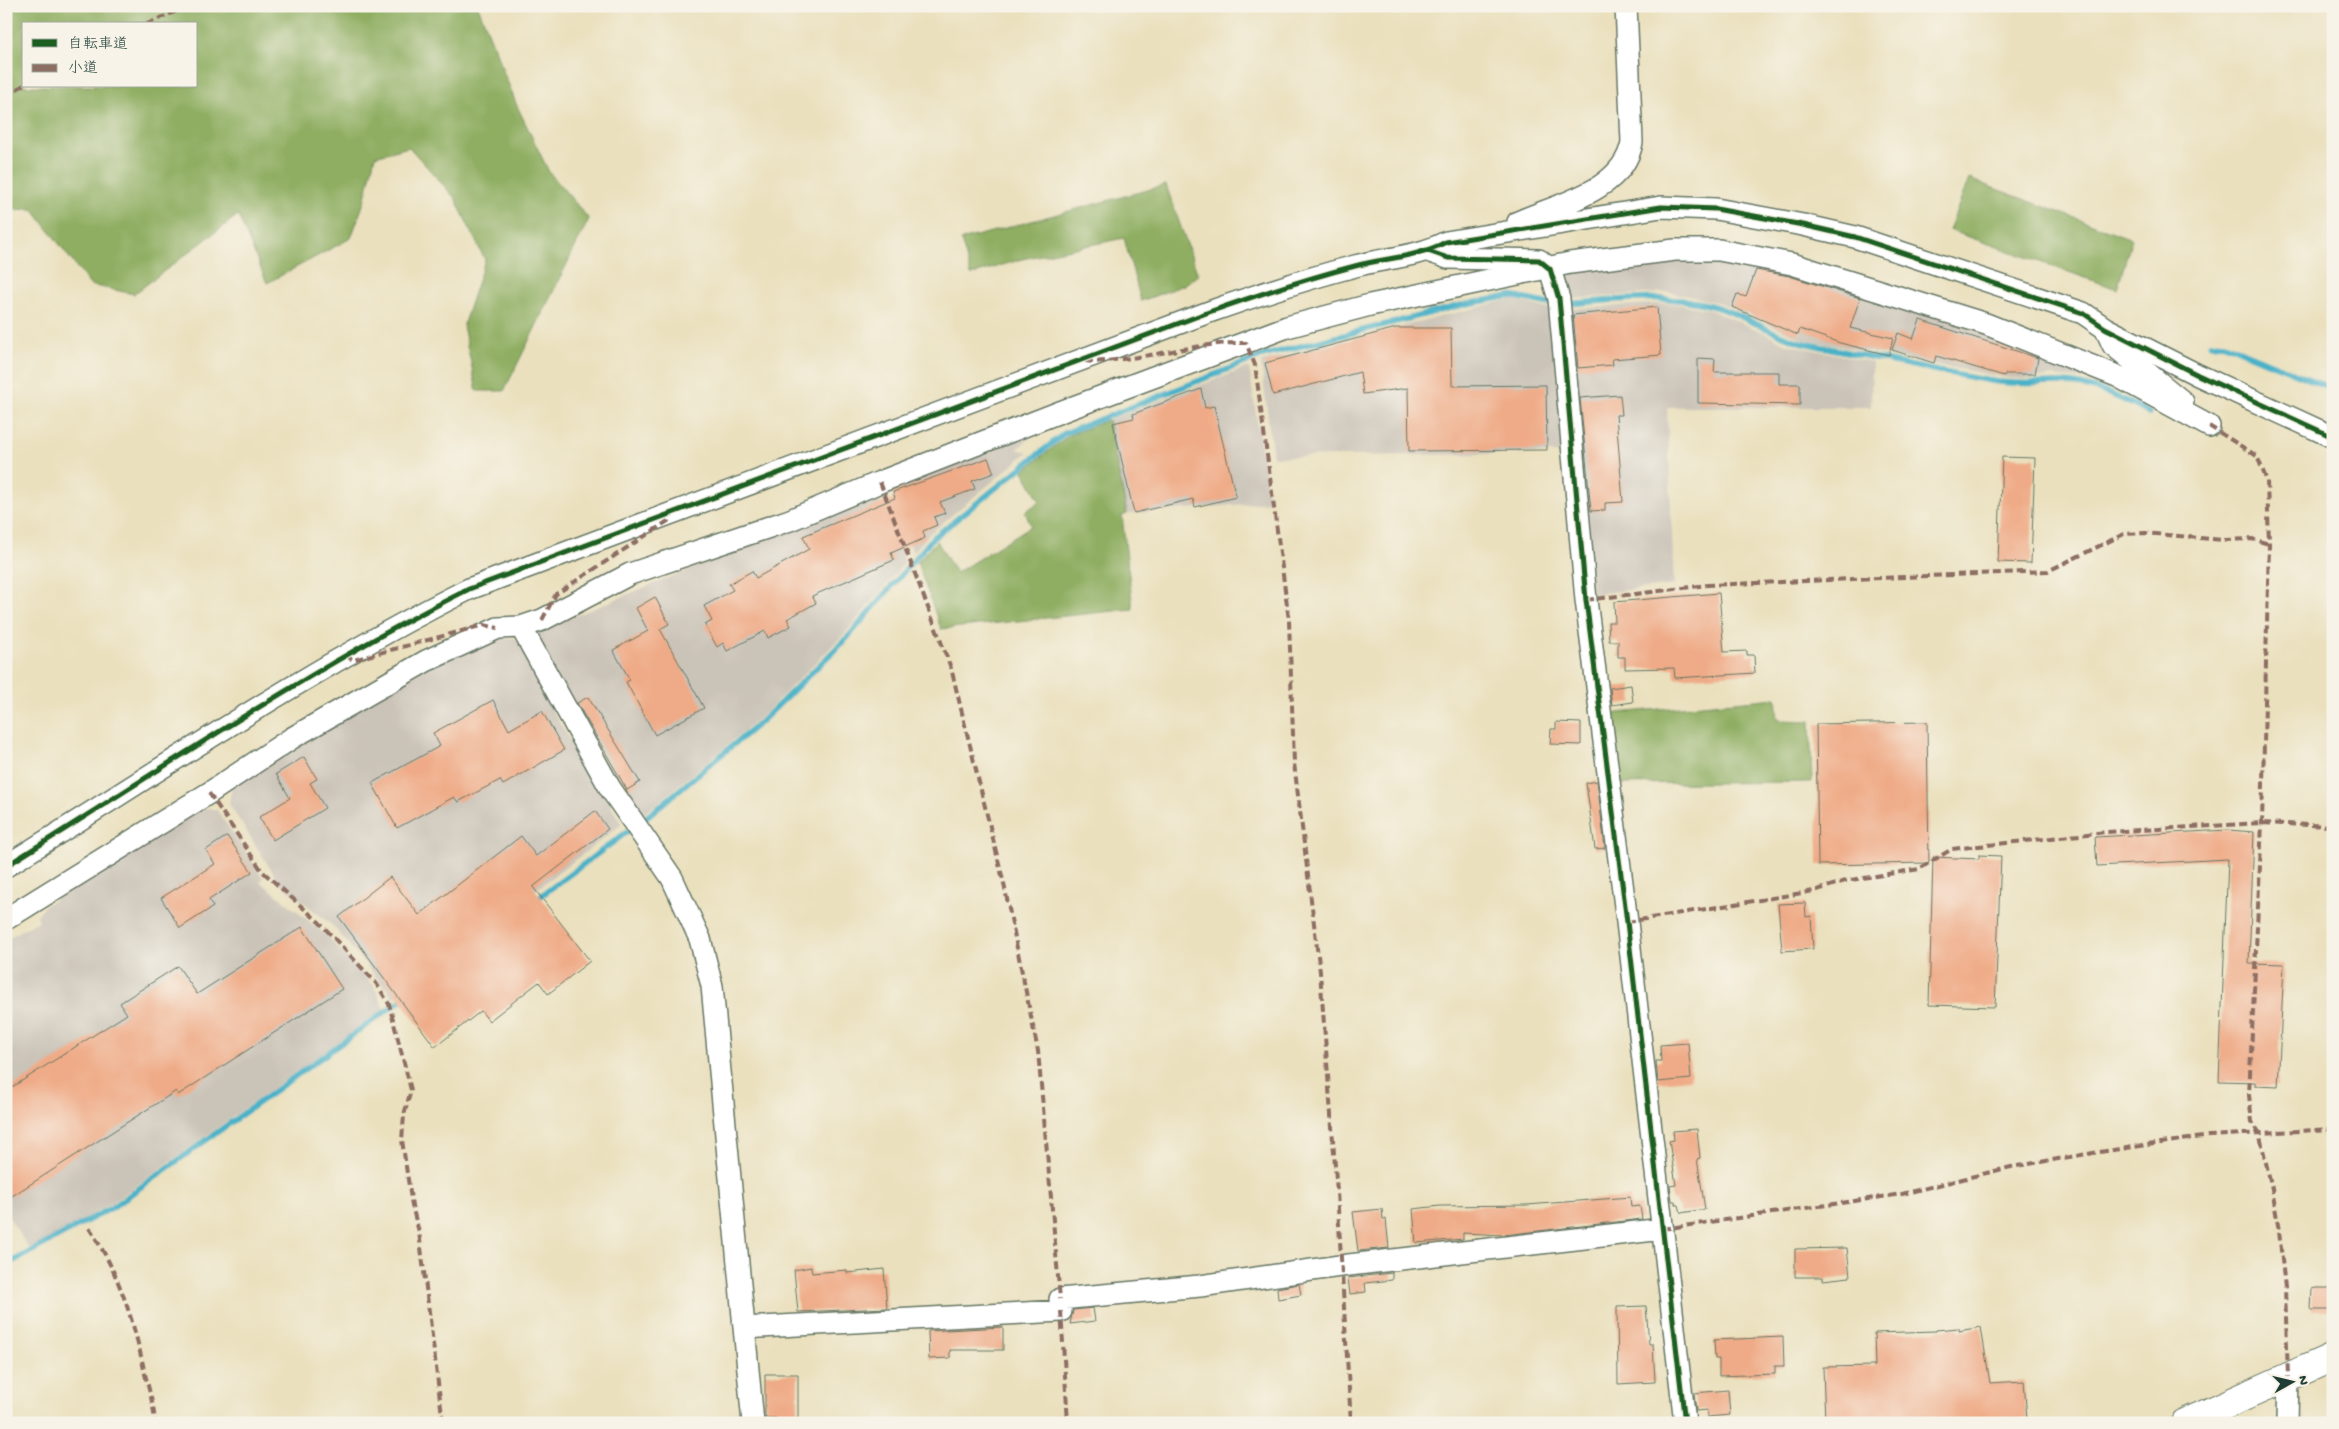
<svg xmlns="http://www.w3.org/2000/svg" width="2339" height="1429" viewBox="0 0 2339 1429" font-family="'Gochi Hand','Klee One',sans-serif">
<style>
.industrial{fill:#cac3b8}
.forest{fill:#8fae62;stroke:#57764b;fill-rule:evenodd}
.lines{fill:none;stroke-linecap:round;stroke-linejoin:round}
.stream{stroke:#49b1c8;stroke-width:5.5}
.building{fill:#efab87}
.minor-casing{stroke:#667664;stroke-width:24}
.trunk-casing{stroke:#667664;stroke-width:30}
.minor{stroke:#fff;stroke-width:21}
.trunk{stroke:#fff;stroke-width:28}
.quiet{stroke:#8d6e63;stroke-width:4;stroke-dasharray:8 4;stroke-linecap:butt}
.cycleway-casing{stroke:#f7f3e8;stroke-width:8}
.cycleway{stroke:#1b5e20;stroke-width:5}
</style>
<rect width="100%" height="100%" fill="#f7f3e8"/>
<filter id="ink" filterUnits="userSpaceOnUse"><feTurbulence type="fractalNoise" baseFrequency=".02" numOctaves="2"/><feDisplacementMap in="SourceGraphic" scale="10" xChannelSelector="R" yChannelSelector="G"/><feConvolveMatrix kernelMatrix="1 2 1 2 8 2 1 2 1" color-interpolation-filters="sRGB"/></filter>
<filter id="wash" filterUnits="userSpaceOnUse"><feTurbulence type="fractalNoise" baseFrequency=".0096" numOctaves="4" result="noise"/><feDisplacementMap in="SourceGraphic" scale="20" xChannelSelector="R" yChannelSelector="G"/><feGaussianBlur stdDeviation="1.12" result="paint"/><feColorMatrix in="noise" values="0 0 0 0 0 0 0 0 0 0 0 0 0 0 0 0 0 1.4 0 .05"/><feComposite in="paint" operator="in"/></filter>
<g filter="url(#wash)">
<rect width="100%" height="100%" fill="#eae0bd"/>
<path class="industrial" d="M 1679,257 L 1715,258 L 1783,268 L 1920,309 L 2083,372 L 2081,379 L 2053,376 L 2031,379 L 2008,378 L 1805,340 L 1721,303 L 1671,292 L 1565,299 L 1562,280 L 1572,270 Z
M 1511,299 L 1552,310 L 1565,453 L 1273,457 L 1261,362 Z
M 1671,303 L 1708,309 L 1765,333 L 1786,344 L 1872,362 L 1871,407 L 1667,407 L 1674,585 L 1592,594 L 1566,309 Z
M 1249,367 L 1269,502 L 1127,514 L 1108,420 Z
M 1037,432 L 1017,449 L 1028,452 L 928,535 L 913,553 L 893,497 L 891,484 Z
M 875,493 L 890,519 L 905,562 L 846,632 L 761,717 L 640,817 L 536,642 L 538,631 L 707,562 L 849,508 L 848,501 Z
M 492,638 L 515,638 L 519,642 L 554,702 L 550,707 L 622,824 L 394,998 L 333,926 L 280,883 L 229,804 L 232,787 L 422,670 Z
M 203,807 L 217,810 L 263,878 L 260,881 L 327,936 L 374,986 L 384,1009 L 112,1203 L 30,1250 L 6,1213 L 6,939 L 39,921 L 37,915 L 44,906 Z"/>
<path class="forest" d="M 6,6 L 478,6 L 517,106 L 549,172 L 589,219 L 504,391 L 477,391 L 463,326 L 485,260 L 455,198 L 409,147 L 375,156 L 364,202 L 351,238 L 267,283 L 238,215 L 134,294 L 90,285 L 33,209 L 6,210 ZM 24,24 L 196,24 L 196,86 L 24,86 Z
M 1969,179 L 2132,239 L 2117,289 L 1949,230 Z
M 1166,185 L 1198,275 L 1184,285 L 1141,301 L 1124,238 L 1022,259 L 971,275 L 961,240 Z
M 1108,420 L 1127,514 L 1122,516 L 1133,609 L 941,629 L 917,562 L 937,541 L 956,573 L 1031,526 L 1025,512 L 1040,501 L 1023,471 L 1069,435 Z
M 1776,698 L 1778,720 L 1810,721 L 1812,782 L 1617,784 L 1607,714 Z"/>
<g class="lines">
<path class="stream" d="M 1564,304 C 1614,301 1667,292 1716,307 C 1746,316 1773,335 1804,343 C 1866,356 1928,370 1991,381 C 2014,385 2036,383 2059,383 C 2090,383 2122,398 2149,413
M 2211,344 L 2222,343 L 2333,389
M 534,901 L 643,820 L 762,721 L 848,637 L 933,538 L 1065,433 L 1262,356 L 1462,305 L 1510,296 L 1555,305
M 6,1265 L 113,1207 L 407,996"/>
</g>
<g id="blocks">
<path class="building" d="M 1756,270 L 1789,276 L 1860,298 L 1850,328 L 1893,338 L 1889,355 L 1840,343 L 1800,329 L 1798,335 L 1732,307 L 1737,294 L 1746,297 Z
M 1657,307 L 1661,355 L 1612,359 L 1613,365 L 1578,368 L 1573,315 Z
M 1920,320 L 2038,358 L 2035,374 L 2005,374 L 2004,376 L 1936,356 L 1934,363 L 1892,350 L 1898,333 L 1913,339 Z
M 1396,328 L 1451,328 L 1452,386 L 1546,385 L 1547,450 L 1409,451 L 1408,388 L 1363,394 L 1360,372 L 1273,395 L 1265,363 Z
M 1698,358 L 1715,359 L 1714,372 L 1779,372 L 1779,384 L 1800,384 L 1800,405 L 1698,403 Z
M 1201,389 L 1205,408 L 1214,406 L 1236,497 L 1195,507 L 1193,499 L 1134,513 L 1113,423 L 1134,418 L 1133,414 Z
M 1620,395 L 1622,415 L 1616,415 L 1623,502 L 1605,503 L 1605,510 L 1591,511 L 1580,398 Z
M 2002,457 L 2035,458 L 2031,563 L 1998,562 Z
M 988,458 L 994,473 L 972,481 L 975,489 L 940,502 L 945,513 L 934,517 L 937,525 L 923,531 L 925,538 L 891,553 L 894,560 L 812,596 L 816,603 L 787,619 L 791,626 L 768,638 L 765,631 L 727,651 L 723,643 L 717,647 L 705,625 L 712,621 L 704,606 L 733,590 L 729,584 L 752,571 L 756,578 L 809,549 L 803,536 L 895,498 L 893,492 Z
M 1719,593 L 1724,652 L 1747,651 L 1747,655 L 1754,655 L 1755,673 L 1675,678 L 1674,668 L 1625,669 L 1625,657 L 1618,657 L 1618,641 L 1609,641 L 1608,622 L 1615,622 L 1614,602 Z
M 655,597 L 669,624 L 660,629 L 704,708 L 655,735 L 626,682 L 630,680 L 613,650 L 648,631 L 636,608 Z
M 1631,685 L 1633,702 L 1612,705 L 1610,688 Z
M 588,697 L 640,782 L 627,790 L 577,703 Z
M 493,700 L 509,730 L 542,711 L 564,750 L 503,785 L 500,780 L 458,802 L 454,797 L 397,828 L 372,783 L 440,746 L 433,733 Z
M 1556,722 L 1581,723 L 1581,745 L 1550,744 L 1551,729 L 1556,729 Z
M 1927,722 L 1929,863 L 1818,865 L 1816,724 Z
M 304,757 L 317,779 L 310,783 L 325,808 L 273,840 L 259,817 L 290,798 L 276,774 Z
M 1597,781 L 1605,848 L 1595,849 L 1586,783 Z
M 595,811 L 608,829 L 533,887 L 590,961 L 548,994 L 539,982 L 489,1021 L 481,1011 L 435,1047 L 339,917 L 390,877 L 419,915 L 521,836 L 536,856 Z
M 2228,830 L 2254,832 L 2249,963 L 2284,964 L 2278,1087 L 2255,1086 L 2255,1082 L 2219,1081 L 2228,859 L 2097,866 L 2095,837 Z
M 227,836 L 252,872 L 209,900 L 213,907 L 180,928 L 161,898 L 215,864 L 206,850 Z
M 1979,855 L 2001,856 L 1995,1007 L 1929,1005 L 1933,857 L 1979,859 Z
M 1805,903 L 1806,917 L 1811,916 L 1813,949 L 1782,951 L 1778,904 Z
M 302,927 L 342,989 L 178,1095 L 176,1091 L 12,1196 L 6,1188 L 6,1091 L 127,1014 L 120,1003 L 178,966 L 197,994 Z
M 1688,1043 L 1691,1079 L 1658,1082 L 1656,1061 L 1661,1061 L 1660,1045 Z
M 1697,1129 L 1700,1158 L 1697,1159 L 1705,1209 L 1681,1213 L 1679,1205 L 1676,1205 L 1675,1201 L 1672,1201 L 1670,1186 L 1676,1185 L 1669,1141 L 1674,1140 L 1673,1131 Z
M 1630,1197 L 1631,1207 L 1640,1206 L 1642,1219 L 1504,1235 L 1463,1233 L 1463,1239 L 1416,1243 L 1413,1209 L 1440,1206 L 1527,1205 Z
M 1382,1209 L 1383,1219 L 1386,1219 L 1389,1248 L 1358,1251 L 1353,1212 Z
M 1847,1248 L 1850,1277 L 1823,1280 L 1823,1277 L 1795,1277 L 1795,1249 Z
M 811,1267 L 812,1273 L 847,1270 L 847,1273 L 884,1269 L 887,1308 L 798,1312 L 794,1270 Z
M 1392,1273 L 1392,1280 L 1365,1283 L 1366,1292 L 1350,1294 L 1348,1278 Z
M 1299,1284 L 1301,1295 L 1278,1299 L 1277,1288 Z
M 2316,1288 L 2333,1288 L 2333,1310 L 2311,1310 L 2312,1289 Z
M 1646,1306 L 1649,1344 L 1653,1344 L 1655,1382 L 1618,1384 L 1617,1307 Z
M 1093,1308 L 1095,1321 L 1070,1324 L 1073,1310 Z
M 1003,1327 L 1003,1350 L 950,1350 L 950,1358 L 929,1359 L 928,1331 Z
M 1981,1327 L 1990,1383 L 2024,1381 L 2027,1419 L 1983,1423 L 1825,1423 L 1823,1367 L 1875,1366 L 1874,1333 L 1936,1331 L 1936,1330 L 1959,1328 L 1959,1331 Z
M 1783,1337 L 1784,1366 L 1775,1366 L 1775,1374 L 1719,1376 L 1719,1359 L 1715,1359 L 1714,1340 Z
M 765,1374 L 798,1374 L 798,1423 L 776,1423 L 776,1418 L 765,1418 Z
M 1728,1390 L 1730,1415 L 1707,1417 L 1707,1410 L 1696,1411 L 1694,1393 Z"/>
</g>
</g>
<g filter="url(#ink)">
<use href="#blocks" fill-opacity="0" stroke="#667664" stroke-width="1"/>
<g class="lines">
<defs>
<path id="minor" d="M 1518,222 C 1558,204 1624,191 1632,142 L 1626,6
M 1428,251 L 1448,258 L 1539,260 L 1550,269 L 1559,299 L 1586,600 L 1627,922 L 1685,1423
M 2107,332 L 2113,345 L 2183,402
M 521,627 L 610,788 L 672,878 L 700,939 L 712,986 L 753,1423
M 6,866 C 159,771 309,669 469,589 L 1209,312 C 1257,295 1305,279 1355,266 C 1385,258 1418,257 1446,242 L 1661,207 L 1716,209 L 1803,225 L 1855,237 L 2083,313 L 2105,328 L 2198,375 L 2333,437
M 6,919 L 209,793 L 292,738 L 426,661 L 498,628 L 521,627 L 542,620 L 630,574 L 790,520 L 880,482 L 1060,412 L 1287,327 L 1370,305 L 1570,263 L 1675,250 L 1719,250 L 1792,264 L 1986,324 L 2117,376 L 2209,426
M 744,1328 L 1061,1311 L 1060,1299 L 1200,1286 L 1340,1266 L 1663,1229
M 2287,1423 L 2288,1377"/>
<path id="trunk" d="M 2185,1423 L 2333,1357"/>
</defs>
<use href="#minor" class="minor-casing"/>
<use href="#trunk" class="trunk-casing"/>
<use href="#minor" class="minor"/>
<use href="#trunk" class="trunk"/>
<path class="quiet" d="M 147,24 L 188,6
M 6,95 L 24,85
M 1085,361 C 1098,363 1111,360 1123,359 C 1165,354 1205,342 1246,343 L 1255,365 L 1289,620 L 1294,763 L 1320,972 L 1337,1192 L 1351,1423
M 2209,426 L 2257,456 L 2267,481 L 2269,544 L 2262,823 L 2249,1095 L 2252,1122 L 2259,1132 L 2272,1189 L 2279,1231 L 2285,1288 L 2288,1377
M 880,482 L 951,668 L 1004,884 L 1038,1051 L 1060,1299
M 1586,600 L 1708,585 L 2048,571 L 2124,534 L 2145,533 L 2222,540 L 2252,539 L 2269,544
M 542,620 L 556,594 L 668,521 L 669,517
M 345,655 L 353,660 L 484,625 L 498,628
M 209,793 L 262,871 L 319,922 L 376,983 L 389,1004 L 411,1090 L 404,1115 L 402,1140 L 412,1206 L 419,1232 L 443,1423
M 1627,922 L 1814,891 L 1845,881 L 1919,869 L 1952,849 L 2106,832 L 2262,823 L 2333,826
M 89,1228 C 119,1272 134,1322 145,1374 C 149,1390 154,1406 155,1423
M 1663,1229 L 1902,1194 L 2011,1167 L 2093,1153 L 2209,1136 L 2333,1129
M 1061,1311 L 1068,1423"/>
<defs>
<path id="cycleway" d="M 1428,251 L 1448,258 L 1539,260 L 1550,269 L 1559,299 L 1586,600 L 1627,922 L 1685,1423
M 6,866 C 159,771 309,669 469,589 L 1209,312 C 1257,295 1305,279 1355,266 C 1385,258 1418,257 1446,242 L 1661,207 L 1716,209 L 1803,225 L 1855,237 L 2083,313 L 2105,328 L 2198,375 L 2333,437"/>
</defs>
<use href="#cycleway" class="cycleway-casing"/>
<use href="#cycleway" class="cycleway"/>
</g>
</g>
<rect width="2339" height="1429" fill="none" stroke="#f7f3e8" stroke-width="25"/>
<rect x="22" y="22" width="175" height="65" fill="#f7f3e8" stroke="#a1aaa0"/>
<rect x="32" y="39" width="25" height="8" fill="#1b5e20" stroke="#a1aaa0"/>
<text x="68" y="48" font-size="15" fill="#1f3d34">自転車道</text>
<rect x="32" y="64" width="25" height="8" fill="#8d6e63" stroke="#a1aaa0"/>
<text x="68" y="72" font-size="15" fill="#1f3d34">小道</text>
<g transform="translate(2292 1382) rotate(82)" stroke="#f7f3e8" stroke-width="4" paint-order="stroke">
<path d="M0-4L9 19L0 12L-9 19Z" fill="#1f3d34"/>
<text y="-8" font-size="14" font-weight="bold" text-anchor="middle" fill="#1f3d34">N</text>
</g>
</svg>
